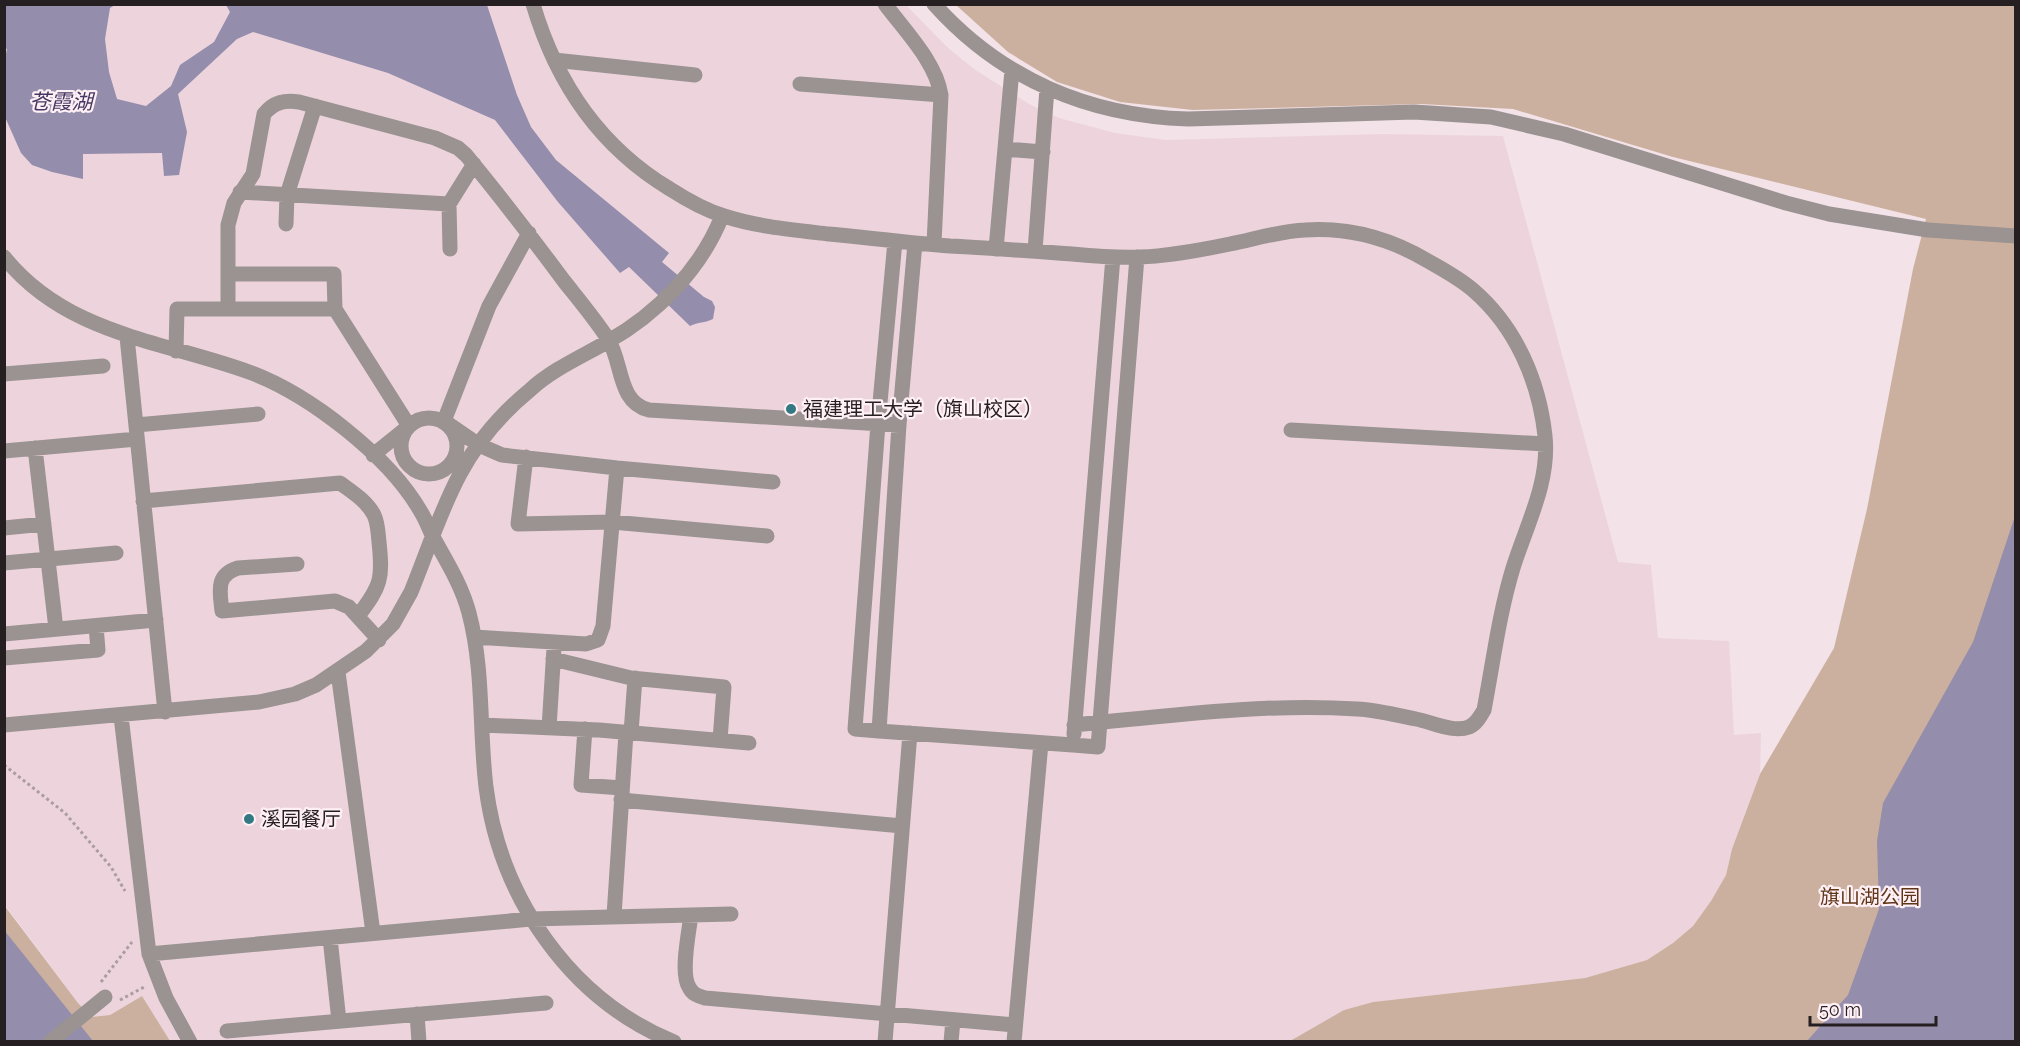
<svg xmlns="http://www.w3.org/2000/svg" width="2020" height="1046" viewBox="0 0 2020 1046" font-family="Raleway,'Noto Sans SC',sans-serif">
<style>
.built{fill:#edd4dc}
.green{fill:#cbb09f}
.water{fill:#948dab}
.lines{fill:none;stroke-linecap:round;stroke-linejoin:round}
.path{stroke:#ab9da2;stroke-width:3;stroke-dasharray:3 3;stroke-linecap:butt}
.minor{stroke:#9a9392;stroke-width:15}
.poi-dot{fill:#327983;stroke:#fef0f5;stroke-width:2}
.labels{text-anchor:middle;stroke-width:4.5;stroke-linejoin:round;paint-order:stroke}
.poi-label{font-size:20px;fill:#261f22;stroke:#fef0f5;text-anchor:start}
.park-label{font-size:20px;fill:#603517;stroke:#fef0f5}
.water-label{font-size:21px;font-style:italic;fill:#453864;stroke:#fef0f5}
</style>
<rect width="100%" height="100%" fill="#f3e2e8"/>
<path class="built" d="M 4,5 L 906,5 L 947,47 L 974,69 L 1029,104 L 1059,118 L 1115,133 L 1166,140 L 1383,134 L 1503,136 L 1618,562 L 1651,565 L 1658,638 L 1729,641 L 1734,735 L 1761,733 L 1760,774 L 1732,849 L 1726,875 L 1711,901 L 1693,926 L 1673,943 L 1647,960 L 1585,978 L 1373,1002 L 1344,1010 L 1290,1041 L 170,1042 L 142,996 L 110,1015 L 91,1017 L 78,1003 L 5,905 Z"/>
<path class="green" d="M 956,5 L 2015,5 L 2015,1041 L 1290,1041 L 1344,1010 L 1373,1002 L 1585,978 L 1647,960 L 1673,943 L 1693,926 L 1711,901 L 1726,875 L 1732,849 L 1760,774 L 1834,648 L 1867,509 L 1913,269 L 1926,219 L 1673,157 L 1513,109 L 1421,104 L 1193,110 L 1120,102 L 1057,82 L 1008,52 Z
M 4,905 L 78,1003 L 91,1017 L 110,1015 L 142,996 L 170,1041 L 5,1041 Z"/>
<path class="water" d="M 6,5 L 115,5 L 110,8 L 105,39 L 109,72 L 117,99 L 146,106 L 171,86 L 180,65 L 214,42 L 230,12 L 226,5 L 487,5 L 517,95 L 531,127 L 556,160 L 669,253 L 662,262 L 704,297 L 712,301 L 715,307 L 713,319 C 705,323 698,322 690,326 L 629,267 L 620,273 L 558,202 L 495,120 L 388,73 L 253,32 L 237,39 L 178,94 L 187,132 L 179,175 L 164,176 L 162,153 L 83,154 L 83,179 L 52,172 L 32,165 L 21,153 L 5,117 L 4,63 L 7,49 L 5,48 L 4,12 Z
M 2015,516 L 2015,1041 L 1807,1041 L 1848,995 L 1879,909 L 1877,841 L 1883,803 L 1973,642 Z
M 4,930 L 93,1041 L 5,1041 Z"/>
<g class="lines">
<path class="path" d="M 4,765 L 65,813 L 111,867 L 125,891
M 101,982 L 132,942
M 120,1000 L 146,986"/>
<path class="minor" d="M 533,4 C 556,82 600,147 670,189 C 687,200 705,210 724,216 C 758,227 794,230 829,234 C 870,238 910,243 950,246 C 991,248 1031,251 1072,254 C 1094,256 1117,258 1140,257 C 1170,256 1201,250 1230,244 C 1255,239 1280,231 1305,230 C 1349,227 1391,239 1428,261 C 1444,270 1459,278 1473,290 C 1516,327 1539,381 1545,436 C 1550,482 1526,526 1513,568 C 1499,614 1493,663 1484,710 C 1480,717 1476,724 1469,727 C 1453,733 1432,722 1416,719 C 1397,715 1376,710 1357,709 C 1262,703 1168,716 1074,725
M 885,4 C 905,31 936,62 941,95 L 934,244
M 934,4 C 1001,79 1089,116 1188,119 L 1414,112 L 1491,117 L 1564,134 L 1786,203 L 1829,214 L 1928,230 L 2016,236
M 554,60 L 695,75
M 800,84 L 941,95
M 1005,149 L 1043,152
M 240,192 L 449,204
M 286,224 L 287,195 L 315,106
M 529,233 L 489,306 L 444,421 L 479,445 L 502,455 L 617,468 L 773,482
M 915,243 L 899,425 L 879,731 L 1073,745 L 1098,747 L 1137,257
M 450,249 L 449,204 L 474,164
M 996,249 L 1012,70
M 1035,251 L 1047,88
M 4,257 C 67,335 161,340 249,372 C 309,394 389,456 421,512 C 426,520 429,529 433,537 C 447,562 462,586 469,613 C 484,670 479,729 486,787 C 500,897 569,999 674,1042
M 228,274 L 334,274 L 335,309
M 228,309 L 228,225 L 234,203 L 253,174 L 264,114 C 274,102 284,100 299,102 L 435,138 L 458,148 L 466,155 C 500,196 532,238 564,281 C 579,300 595,319 608,339 C 623,362 617,402 649,410 L 899,425
M 127,337 L 165,712
M 176,351 L 177,309 L 335,309 L 409,426 L 373,455
M 4,374 L 103,366
M401 446a28 28 0 1 1 56 0a28 28 0 1 1-56 0Z
M 136,425 L 258,414
M 1291,430 L 1545,444
M 35,448 L 56,629
M 4,451 L 137,439
M 526,457 L 518,524 L 612,522 L 767,536
M 143,501 L 340,483 C 352,492 367,501 374,515 C 378,523 378,533 379,542 C 383,579 381,586 358,616
M 4,528 L 44,524
M 4,563 L 116,553
M 297,564 L 238,568 C 215,575 220,592 222,611 L 335,601 L 349,607 L 379,640
M 4,634 L 156,620
M 474,637 L 586,644 L 598,640 L 603,626 L 617,468
M 4,658 L 98,650 L 96,626
M 553,659 L 631,678 L 724,687 L 720,740
M 338,672 L 373,933
M 121,716 L 149,954 L 166,998 L 190,1042
M 4,725 L 259,702 L 295,694 L 316,685 L 366,651 L 393,624 L 411,592 C 427,553 440,511 460,474 C 477,442 502,413 530,390 C 553,369 581,357 607,342 C 657,314 701,269 722,216
M 482,725 L 599,730 L 749,743
M 549,728 L 554,648
M 585,729 L 581,785 L 622,788
M 879,731 L 855,729 L 878,424 L 895,241
M 631,733 L 635,678
M 1074,734 L 1113,257
M 621,800 L 902,826
M 691,915 C 689,932 680,973 689,987 C 692,994 698,996 705,998 L 1015,1025
M 614,916 L 626,733
M 330,938 L 339,1021
M 149,954 L 531,919 L 731,914
M 417,1014 L 419,1042
M 227,1031 L 546,1003
M 50,1042 L 105,997
M 885,1042 L 910,733
M 951,1042 L 953,1020
M 1014,1042 L 1041,743"/>
</g>
<g class="poi-dot">
<circle cx="791" cy="409" r="6"/>
<circle cx="249" cy="819" r="6"/>
</g>
<g class="labels">
<g class="poi-label">
<text x="803" y="416">福建理工大学（旗山校区）</text>
<text x="261" y="826">溪园餐厅</text>
</g>
<g class="park-label">
<text x="1870" y="904">旗山湖公园</text>
</g>
<g class="water-label">
<text x="61" y="109">苍霞湖</text>
</g>
</g>
<rect width="2020" height="1046" fill="none" stroke="#261f22" stroke-width="12"/>
<path d="M1810 1016v9h126v-9" fill="none" stroke="#261f22" stroke-width="3"/>
<text x="1819" y="1016" font-size="18" fill="#261f22" stroke="#fef0f5" stroke-width="4.5" paint-order="stroke">50 m</text>
</svg>
